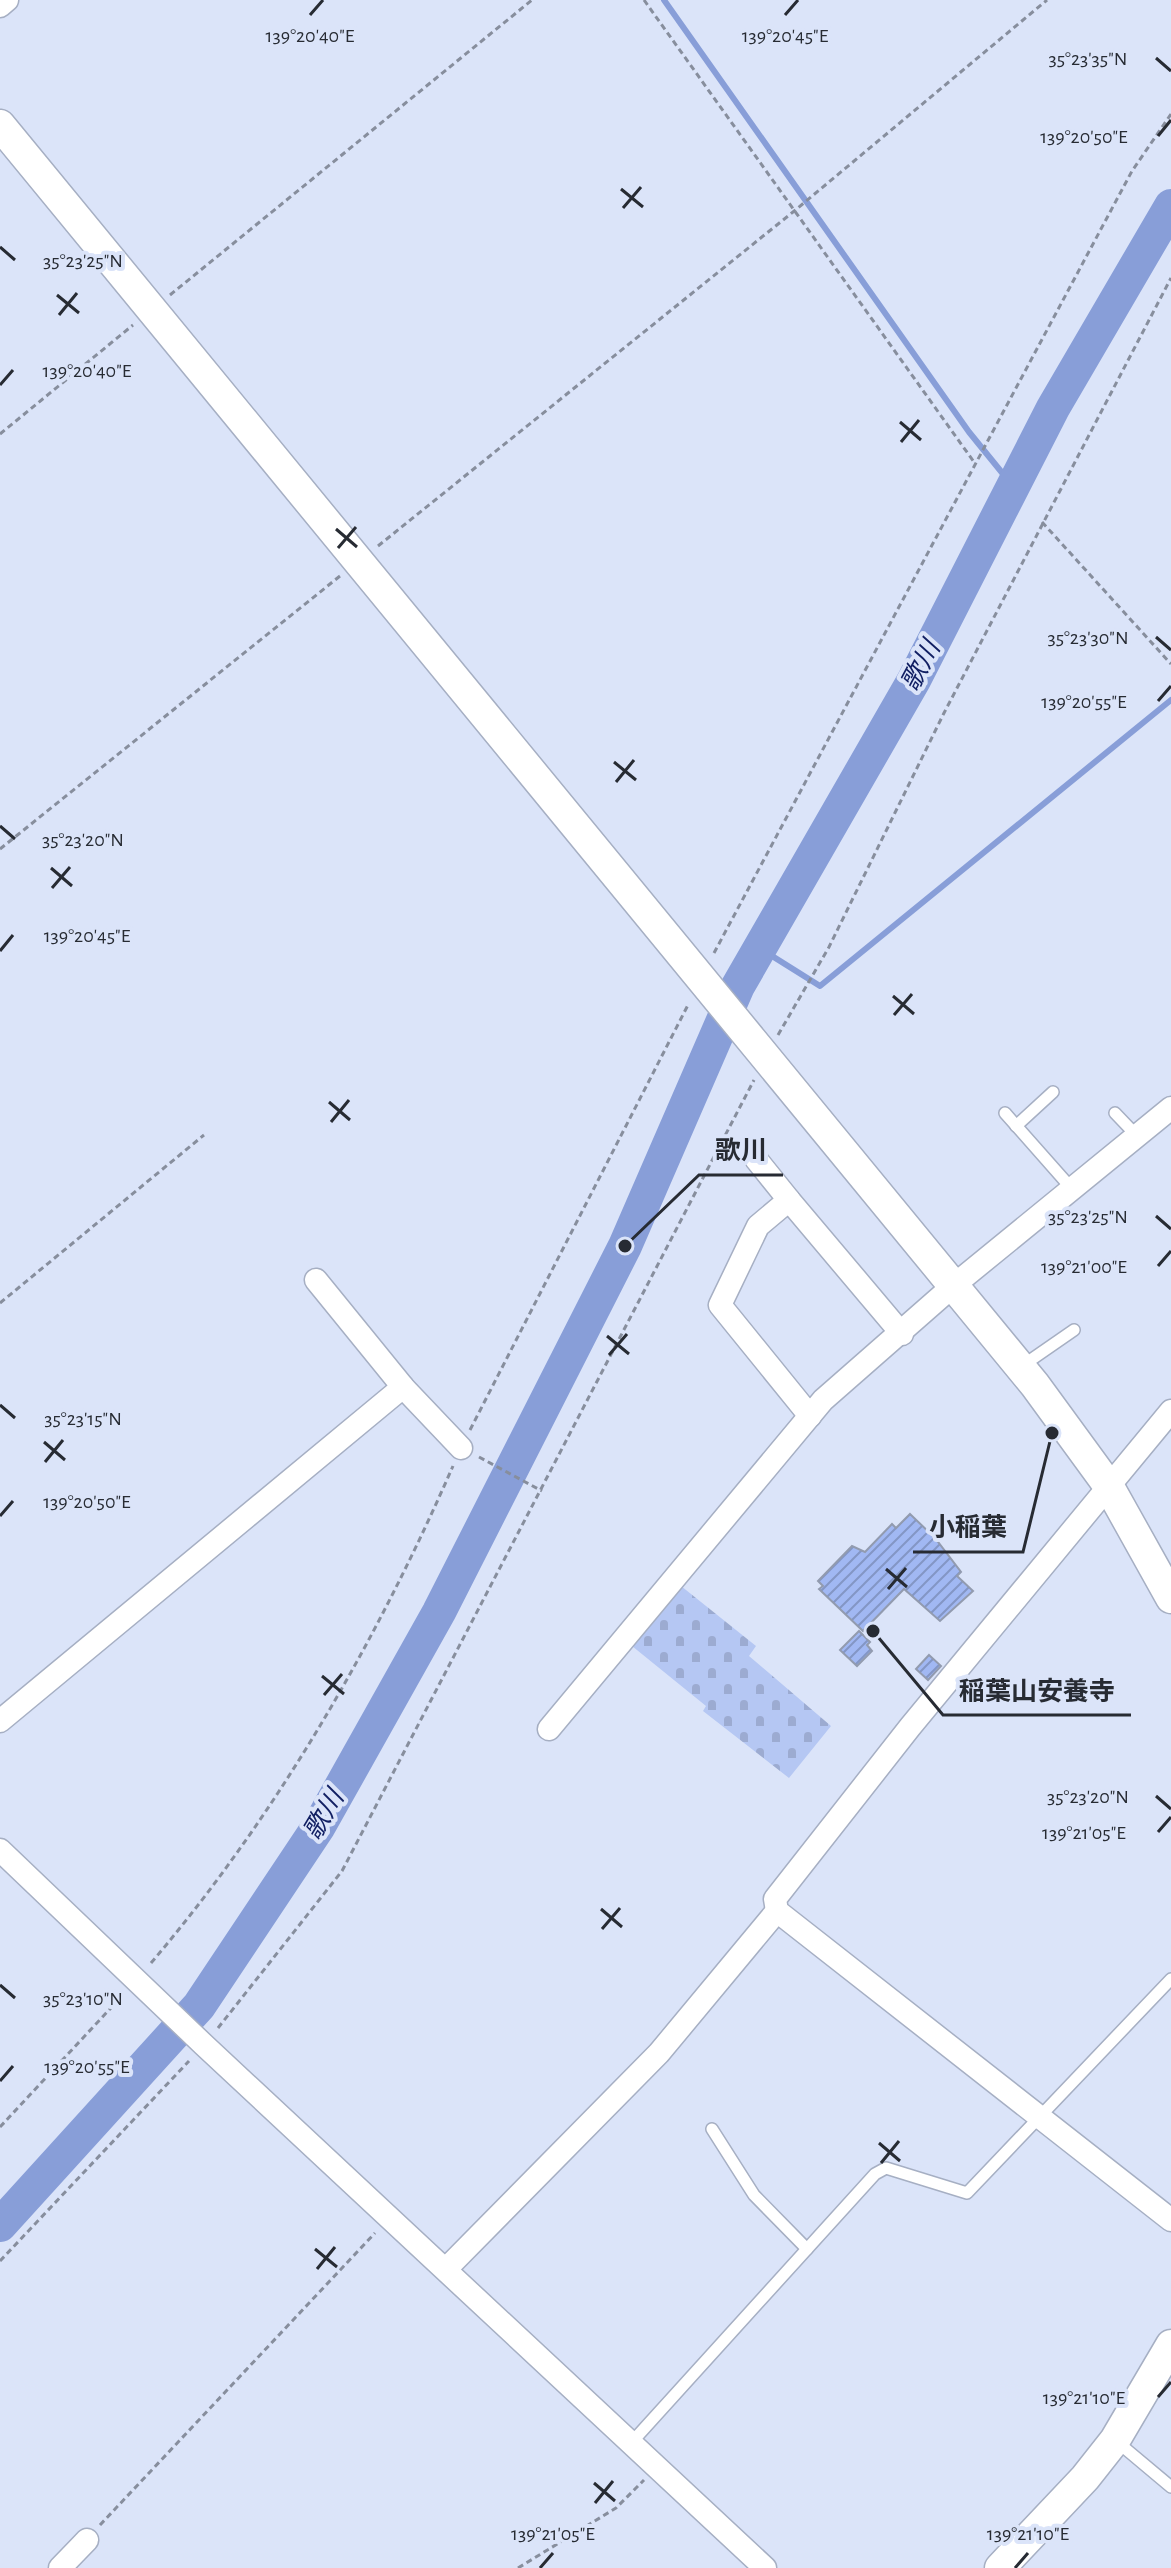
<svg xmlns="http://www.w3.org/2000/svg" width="1171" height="2568" viewBox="0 0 1171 2568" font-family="'Alegreya Sans','Noto Sans JP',sans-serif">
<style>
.cemetery{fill:url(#cemetery-stones)}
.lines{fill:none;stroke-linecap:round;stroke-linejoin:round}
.stream{stroke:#889ed8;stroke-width:6}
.river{stroke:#889ed8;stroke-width:34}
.building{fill:url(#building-hatch);stroke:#929baf;stroke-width:2}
.lane-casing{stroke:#a6afc3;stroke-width:14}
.street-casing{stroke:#a6afc3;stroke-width:25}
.secondary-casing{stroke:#a6afc3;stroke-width:33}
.path{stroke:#878e9d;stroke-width:3;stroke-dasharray:6 4;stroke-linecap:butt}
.lane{stroke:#fff;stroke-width:11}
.street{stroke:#fff;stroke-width:22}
.secondary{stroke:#fff;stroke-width:30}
.ticks{fill:none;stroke:#272b33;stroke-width:3}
.labels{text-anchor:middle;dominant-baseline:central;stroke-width:8;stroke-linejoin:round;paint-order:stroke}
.water-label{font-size:26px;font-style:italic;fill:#122063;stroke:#dbe4f9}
.ticks-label{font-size:20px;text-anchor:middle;fill:#272b33;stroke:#dbe4f9;stroke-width:8;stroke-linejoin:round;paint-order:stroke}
.leader{fill:none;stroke:#272b33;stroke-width:3}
.callout-dot{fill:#272b33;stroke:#dbe4f9;stroke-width:3}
.callout-label{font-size:26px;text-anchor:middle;font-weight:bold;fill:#272b33;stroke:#dbe4f9;stroke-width:8;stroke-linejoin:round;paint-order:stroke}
</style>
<defs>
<pattern id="cemetery-stones" width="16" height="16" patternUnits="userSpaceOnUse" patternTransform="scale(2)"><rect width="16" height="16" fill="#b5c7f3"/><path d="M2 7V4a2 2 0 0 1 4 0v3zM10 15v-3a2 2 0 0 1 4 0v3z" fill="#9cabd1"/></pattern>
<pattern id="building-hatch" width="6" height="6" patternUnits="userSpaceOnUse" patternTransform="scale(2)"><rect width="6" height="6" fill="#a1b8f3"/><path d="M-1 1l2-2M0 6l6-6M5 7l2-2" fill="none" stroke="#8396c5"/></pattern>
</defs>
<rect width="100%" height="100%" fill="#dbe4f9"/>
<!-- cemetery -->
<path class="cemetery" d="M681 1586 756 1646 749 1656 831 1726 789 1778 703 1711 706 1706 632 1646Z"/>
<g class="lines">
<!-- stream -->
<g class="stream">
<path d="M664 0 969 432 1012 485"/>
<path d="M761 949 820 986 1171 700"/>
</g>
<!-- river -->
<path class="river" d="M0 2225 199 2006 319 1826 439 1612 625 1246 738 986 914 680 1053 408 1171 206"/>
</g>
<!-- building -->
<g class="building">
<path d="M910 1514 935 1538 961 1572 957 1576 973 1591 940 1621 904 1589 863 1631 819 1589 823 1586 818 1581 852 1546 865 1552 892 1524 896 1528Z"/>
<path d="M859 1631 870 1642 867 1645 872 1651 857 1666 840 1650Z"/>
<path d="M929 1655 941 1666 928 1680 916 1669Z"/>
</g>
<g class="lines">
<!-- lane casing -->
<g class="lane-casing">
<g id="lane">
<path d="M1005 1113 1073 1190"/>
<path d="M1115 1113 1137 1136"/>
<path d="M1016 1126 1053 1092"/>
<path d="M1022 1366 1074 1330"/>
<path d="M712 2129 754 2195 807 2249"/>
<path d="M1115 2440 1171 2487"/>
<path d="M632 2442 875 2174 886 2168 967 2193 1171 1979"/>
</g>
</g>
<!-- street casing -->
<g class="street-casing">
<g id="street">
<path d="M0 6 7 0"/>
<path d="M756 1159 789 1200"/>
<path d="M316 1280 403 1387 461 1448"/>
<path d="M1171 1411 910 1727 775 1899 777 1911 1171 2220"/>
<path d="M810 1416 720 1305 758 1226 789 1200 902 1334"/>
<path d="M0 1721 403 1387"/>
<path d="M549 1729 823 1400 953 1286 1171 1108"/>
<path d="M0 1850 204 2045 765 2568"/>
<path d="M447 2268 659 2053 777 1911"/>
<path d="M60 2568 87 2540"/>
</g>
</g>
<!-- secondary casing -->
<g class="secondary-casing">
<g id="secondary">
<path d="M0 125 1035 1385 1108 1485 1171 1598"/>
<path d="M1000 2568 1085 2478 1115 2440 1171 2345"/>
</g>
</g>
<!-- path -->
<g class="path">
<path d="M644 0 974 462"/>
<path d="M170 295 532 0"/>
<path d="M0 434 133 325"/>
<path d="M1042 522 1171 664"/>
<path d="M378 546 793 212 1047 0"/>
<path d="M0 849 340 576"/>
<path d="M714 953 1132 171 1171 114"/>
<path d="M778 1035 829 947 944 713 1171 278"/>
<path d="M0 1303 204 1135"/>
<path d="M470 1430 689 1003"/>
<path d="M479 1457 542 1491"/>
<path d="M151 1963C277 1815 375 1644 453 1466"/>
<path d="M218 2028 342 1871 754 1080"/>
<path d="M0 2127 122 1996"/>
<path d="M0 2261 189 2061"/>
<path d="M100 2525 375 2233"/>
<path d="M518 2568 616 2508 644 2480"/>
</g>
<!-- lane -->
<use href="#lane" class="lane"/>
<!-- street -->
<use href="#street" class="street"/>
<!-- secondary -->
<use href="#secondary" class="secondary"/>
</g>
<!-- ticks -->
<path class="ticks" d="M310 15 323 0M785 15 798 0M1156 58 1171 71M1158 136 1171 120M621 189 643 207M623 208 641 187M0 247 15 260M57 295 79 313M59 315 77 293M0 385 13 370M900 422 921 440M901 442 919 420M336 529 357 547M338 548 356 527M1156 637 1171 650M1158 701 1171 686M614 762 636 780M616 782 634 760M0 826 15 839M51 868 72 886M52 888 70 867M0 951 13 935M893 996 914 1014M894 1015 912 994M329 1102 350 1120M331 1122 349 1100M1156 1216 1171 1229M1158 1266 1171 1251M607 1336 629 1354M609 1355 627 1334M0 1405 15 1418M44 1442 65 1460M45 1462 63 1440M0 1516 13 1501M886 1569 907 1587M888 1589 906 1568M322 1676 344 1694M324 1695 342 1674M1156 1796 1171 1809M1158 1832 1171 1817M601 1909 622 1927M602 1929 620 1908M0 1985 15 1998M0 2081 13 2066M879 2143 900 2161M881 2163 899 2141M315 2249 337 2267M317 2269 335 2247M1158 2397 1171 2382M594 2483 615 2501M595 2503 613 2481M540 2568 553 2553M1015 2568 1028 2553"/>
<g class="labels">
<!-- water labels -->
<g class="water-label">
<text transform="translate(921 666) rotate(-62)">歌川</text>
<text transform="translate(324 1815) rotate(-59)">歌川</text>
</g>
</g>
<g class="ticks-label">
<text x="310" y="42">139°20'40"E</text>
<text x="785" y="42">139°20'45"E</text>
<text x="1088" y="65">35°23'35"N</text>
<text x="1084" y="143">139°20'50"E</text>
<text x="83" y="267">35°23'25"N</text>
<text x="87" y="377">139°20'40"E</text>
<text x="1088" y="644">35°23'30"N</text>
<text x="1084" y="708">139°20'55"E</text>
<text x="83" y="846">35°23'20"N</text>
<text x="87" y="942">139°20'45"E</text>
<text x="1088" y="1223">35°23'25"N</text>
<text x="1084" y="1273">139°21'00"E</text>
<text x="83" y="1425">35°23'15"N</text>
<text x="87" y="1508">139°20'50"E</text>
<text x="1088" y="1803">35°23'20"N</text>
<text x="1084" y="1839">139°21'05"E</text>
<text x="83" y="2005">35°23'10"N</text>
<text x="87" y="2073">139°20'55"E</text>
<text x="1084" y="2404">139°21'10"E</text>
<text x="553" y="2540">139°21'05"E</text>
<text x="1028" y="2540">139°21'10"E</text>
</g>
<!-- callouts -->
<path class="leader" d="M625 1246L699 1175H783M1052 1433L1023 1552H913M873 1631L943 1715H1131"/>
<g class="callout-dot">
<circle cx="625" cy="1246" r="8"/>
<circle cx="1052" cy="1433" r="8"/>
<circle cx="873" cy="1631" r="8"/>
</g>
<g class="callout-label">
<text x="741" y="1159">歌川</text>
<text x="968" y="1536">小稲葉</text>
<text x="1037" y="1700">稲葉山安養寺</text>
</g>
</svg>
